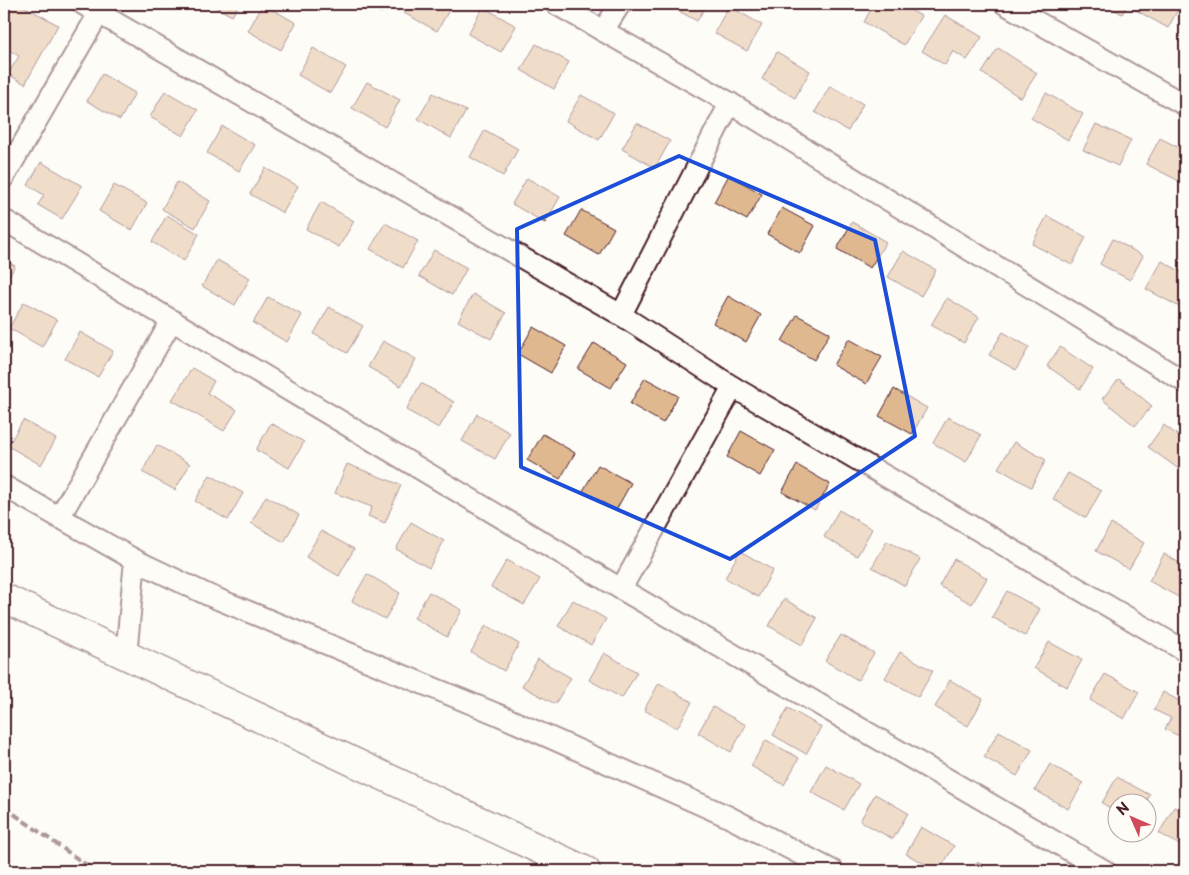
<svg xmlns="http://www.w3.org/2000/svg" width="1189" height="875" viewBox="0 0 1189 875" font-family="'Playpen Sans',sans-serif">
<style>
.building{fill:#e0b890;stroke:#4a1f2b}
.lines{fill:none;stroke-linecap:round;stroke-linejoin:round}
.street-casing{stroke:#4a1f2b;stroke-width:24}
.secondary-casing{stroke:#4a1f2b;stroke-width:31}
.street{stroke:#fdfcf7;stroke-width:20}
.secondary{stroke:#fdfcf7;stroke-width:28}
.rail{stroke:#4a1f2b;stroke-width:4;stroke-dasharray:8 4;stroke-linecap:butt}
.marked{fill:none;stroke:#1d4ed8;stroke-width:4;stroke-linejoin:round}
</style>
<rect width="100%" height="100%" fill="#fdfcf7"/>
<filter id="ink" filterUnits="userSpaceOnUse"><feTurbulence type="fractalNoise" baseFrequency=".02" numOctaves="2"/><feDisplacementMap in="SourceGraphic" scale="10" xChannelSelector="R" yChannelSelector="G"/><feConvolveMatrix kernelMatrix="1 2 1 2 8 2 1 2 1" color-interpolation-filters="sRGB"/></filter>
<g filter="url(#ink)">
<!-- building -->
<g class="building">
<path d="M7 4H20L58 25 25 84 8 74 19 56 4 47V9Z"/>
<path d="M210 4H239L232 16Z"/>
<path d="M263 4 296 23 281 50 248 31Z"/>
<path d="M365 4H387L381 13Z"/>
<path d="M409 4H450L452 5 437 31 404 13Z"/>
<path d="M666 4H707L697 21Z"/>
<path d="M874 4H900L921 16 904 45 864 22Z"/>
<path d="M1105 4H1128L1122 14Z"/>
<path d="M1137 4H1181L1168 28 1134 9Z"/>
<path d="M729 6 762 25 747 51 714 33Z"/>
<path d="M483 7 516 26 501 52 468 34Z"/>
<path d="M945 15 982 37 967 60 953 51 945 65 922 51Z"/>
<path d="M536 44 569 62 554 89 521 70Z"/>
<path d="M313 48 346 67 330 93 298 75Z"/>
<path d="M998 48 1037 73 1021 98 982 73Z"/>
<path d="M777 52 810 71 795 98 762 79Z"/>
<path d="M102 74 135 93 120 120 87 101Z"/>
<path d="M367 82 400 100 385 127 352 108Z"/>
<path d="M830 86 863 104 848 131 815 112Z"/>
<path d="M165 91 198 110 183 136 150 117Z"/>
<path d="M433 93 466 111 451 138 418 119Z"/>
<path d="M1046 93 1083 114 1068 140 1031 118Z"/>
<path d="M581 95 614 113 599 140 566 121Z"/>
<path d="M637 123 670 141 655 168 622 149Z"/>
<path d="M1096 124 1131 140 1118 166 1083 150Z"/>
<path d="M222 126 255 145 239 171 207 153Z"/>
<path d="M485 130 518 149 503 176 470 157Z"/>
<path d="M1160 138 1185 151V184L1146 164Z"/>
<path d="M41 162 82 186 62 219 38 205 44 195 28 185Z"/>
<path d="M265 168 298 186 283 213 250 194Z"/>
<path d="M729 175 762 194 747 220 714 202Z"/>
<path d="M527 178 560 197 545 223 512 204Z"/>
<path d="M177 182 210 201 195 228 162 209Z"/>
<path d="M114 185 147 203 132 230 99 211Z"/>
<path d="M321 202 354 221 339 247 306 229Z"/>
<path d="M782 208 815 226 800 253 767 234Z"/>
<path d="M581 210 614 228 599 255 566 236Z"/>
<path d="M167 215 199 234 184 261 152 242Z"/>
<path d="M1047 216 1086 237 1072 265 1032 244Z"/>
<path d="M852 222 886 242 870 268 837 249Z"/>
<path d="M385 223 418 241 403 268 370 249Z"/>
<path d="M1113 239 1143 256 1130 280 1100 264Z"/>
<path d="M434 250 467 268 452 295 419 276Z"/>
<path d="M903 251 936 270 921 296 888 277Z"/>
<path d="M4 259 15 266 4 286Z"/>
<path d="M217 260 250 278 235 305 202 286Z"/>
<path d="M1162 261 1185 274V310L1146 289Z"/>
<path d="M473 294 506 313 491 339 458 321Z"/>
<path d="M728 296 761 315 746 342 713 323Z"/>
<path d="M268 297 302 315 287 342 253 323Z"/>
<path d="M947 298 979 317 964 343 931 325Z"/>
<path d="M24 302 57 320 42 347 9 328Z"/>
<path d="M329 307 363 326 347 353 314 334Z"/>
<path d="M797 315 830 333 814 360 782 341Z"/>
<path d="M533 327 566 346 551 373 518 354Z"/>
<path d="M80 332 113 351 98 377 65 359Z"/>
<path d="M1003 332 1029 347 1016 370 989 355Z"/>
<path d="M849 339 882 357 866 384 833 365Z"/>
<path d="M383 341 416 359 401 386 368 367Z"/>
<path d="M594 343 627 362 611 388 578 369Z"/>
<path d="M1060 347 1093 369 1080 389 1047 366Z"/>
<path d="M192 368 214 381 207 393 237 410 224 431 172 400Z"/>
<path d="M645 378 678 396 663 423 630 404Z"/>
<path d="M1119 379 1152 406 1135 426 1102 399Z"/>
<path d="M421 383 454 402 439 428 406 410Z"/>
<path d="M894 389 927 408 912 434 879 416Z"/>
<path d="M477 414 510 433 495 459 462 441Z"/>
<path d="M948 417 981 435 966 462 933 443Z"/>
<path d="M23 420 56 439 41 465 8 446Z"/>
<path d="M271 423 304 442 289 468 256 450Z"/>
<path d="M1164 425 1185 441V469L1183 472 1148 447Z"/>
<path d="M741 431 775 450 760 476 727 457Z"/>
<path d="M543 434 575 453 560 479 527 460Z"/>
<path d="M1014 442 1046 460 1031 487 998 468Z"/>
<path d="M157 445 190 464 175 490 142 472Z"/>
<path d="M347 464 401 485 385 523 368 516 372 507 335 493Z"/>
<path d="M598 465 631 483 616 510 583 491Z"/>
<path d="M797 465 830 484 815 510 782 492Z"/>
<path d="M1068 473 1101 491 1086 518 1053 499Z"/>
<path d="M210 475 243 493 228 520 195 501Z"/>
<path d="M266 496 299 515 284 542 251 523Z"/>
<path d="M839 510 872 529 857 556 824 537Z"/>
<path d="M411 522 444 541 429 568 396 549Z"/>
<path d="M1111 524 1144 543 1129 569 1096 551Z"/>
<path d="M321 531 354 549 339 576 306 557Z"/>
<path d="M887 541 920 559 905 586 872 567Z"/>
<path d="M740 551 773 570 758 597 725 578Z"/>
<path d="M1164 554 1185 566V593L1182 599 1149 581Z"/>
<path d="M954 559 987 578 972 604 939 586Z"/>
<path d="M507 560 540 579 524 605 491 587Z"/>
<path d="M367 574 400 593 385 619 352 601Z"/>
<path d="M1007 591 1040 609 1025 636 992 617Z"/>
<path d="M429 592 462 610 447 637 414 618Z"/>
<path d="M784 599 817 618 802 645 769 626Z"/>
<path d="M573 600 606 619 591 645 558 626Z"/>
<path d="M486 625 519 644 504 671 471 652Z"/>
<path d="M841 635 874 653 858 680 825 661Z"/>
<path d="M1049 642 1082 660 1067 687 1034 668Z"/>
<path d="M900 652 933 671 918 697 885 678Z"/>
<path d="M604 653 637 672 622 698 589 680Z"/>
<path d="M538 659 571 678 555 704 522 686Z"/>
<path d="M1105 674 1139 692 1124 719 1090 700Z"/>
<path d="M950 680 983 699 968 726 935 707Z"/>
<path d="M659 683 692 702 677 728 644 710Z"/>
<path d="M1163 692 1185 704V725L1179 736 1165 729 1171 718 1154 710Z"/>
<path d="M713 707 746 725 731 752 698 733Z"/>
<path d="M788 708 821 727 806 754 773 735Z"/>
<path d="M999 731 1032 750 1017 776 984 757Z"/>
<path d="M766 740 799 758 784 785 751 766Z"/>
<path d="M1050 764 1083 783 1068 809 1035 790Z"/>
<path d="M826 765 859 784 844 810 811 792Z"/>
<path d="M1117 777 1150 795 1146 802H1116V812L1102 803Z"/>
<path d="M875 794 908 813 893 839 860 821Z"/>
<path d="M1174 807 1185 813V848L1159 833Z"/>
<path d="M921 827 954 846 939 871 906 854Z"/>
<path d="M977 862 994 871H971Z"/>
</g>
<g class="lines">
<!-- street casing -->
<g class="street-casing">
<g id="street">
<path d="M83 4 621 315 733 387 1185 651"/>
<path d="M556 4 730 103 1185 382"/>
<path d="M1005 4 1185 105"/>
<path d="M603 31 620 4"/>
<path d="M4 177 99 13"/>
<path d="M4 220 621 589 1105 871"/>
<path d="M621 315 730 103"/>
<path d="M4 486 135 560 208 595 499 715 727 816 833 871"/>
<path d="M59 518 172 320"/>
<path d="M621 589 733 387"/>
<path d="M126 656 135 560"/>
</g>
</g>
<!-- secondary casing -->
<g class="secondary-casing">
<path id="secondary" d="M4 598 586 871"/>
</g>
<!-- street -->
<use href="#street" class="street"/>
<!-- secondary -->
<use href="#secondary" class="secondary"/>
<!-- rail -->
<path class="rail" d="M4 807 95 871"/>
</g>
</g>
<!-- marked area -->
<path d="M0 0H1189V875H0ZM679 156 875 240 915 436 730 559 521 467 517 229Z" fill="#fdfcf7" fill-opacity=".55" fill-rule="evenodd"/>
<path class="marked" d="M679 156 875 240 915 436 730 559 521 467 517 229Z"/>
<!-- margin -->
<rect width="1189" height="875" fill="none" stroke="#fdfcf7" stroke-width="20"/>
<rect x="10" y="10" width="1169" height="855" fill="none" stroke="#4a1f2b" stroke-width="2" filter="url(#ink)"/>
<!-- north arrow -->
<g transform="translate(1132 818) rotate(315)"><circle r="24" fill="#fdfcf7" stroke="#b5a4a5"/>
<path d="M0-4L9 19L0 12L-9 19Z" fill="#d1495b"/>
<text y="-8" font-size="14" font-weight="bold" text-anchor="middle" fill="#4a1f2b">N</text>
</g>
</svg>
